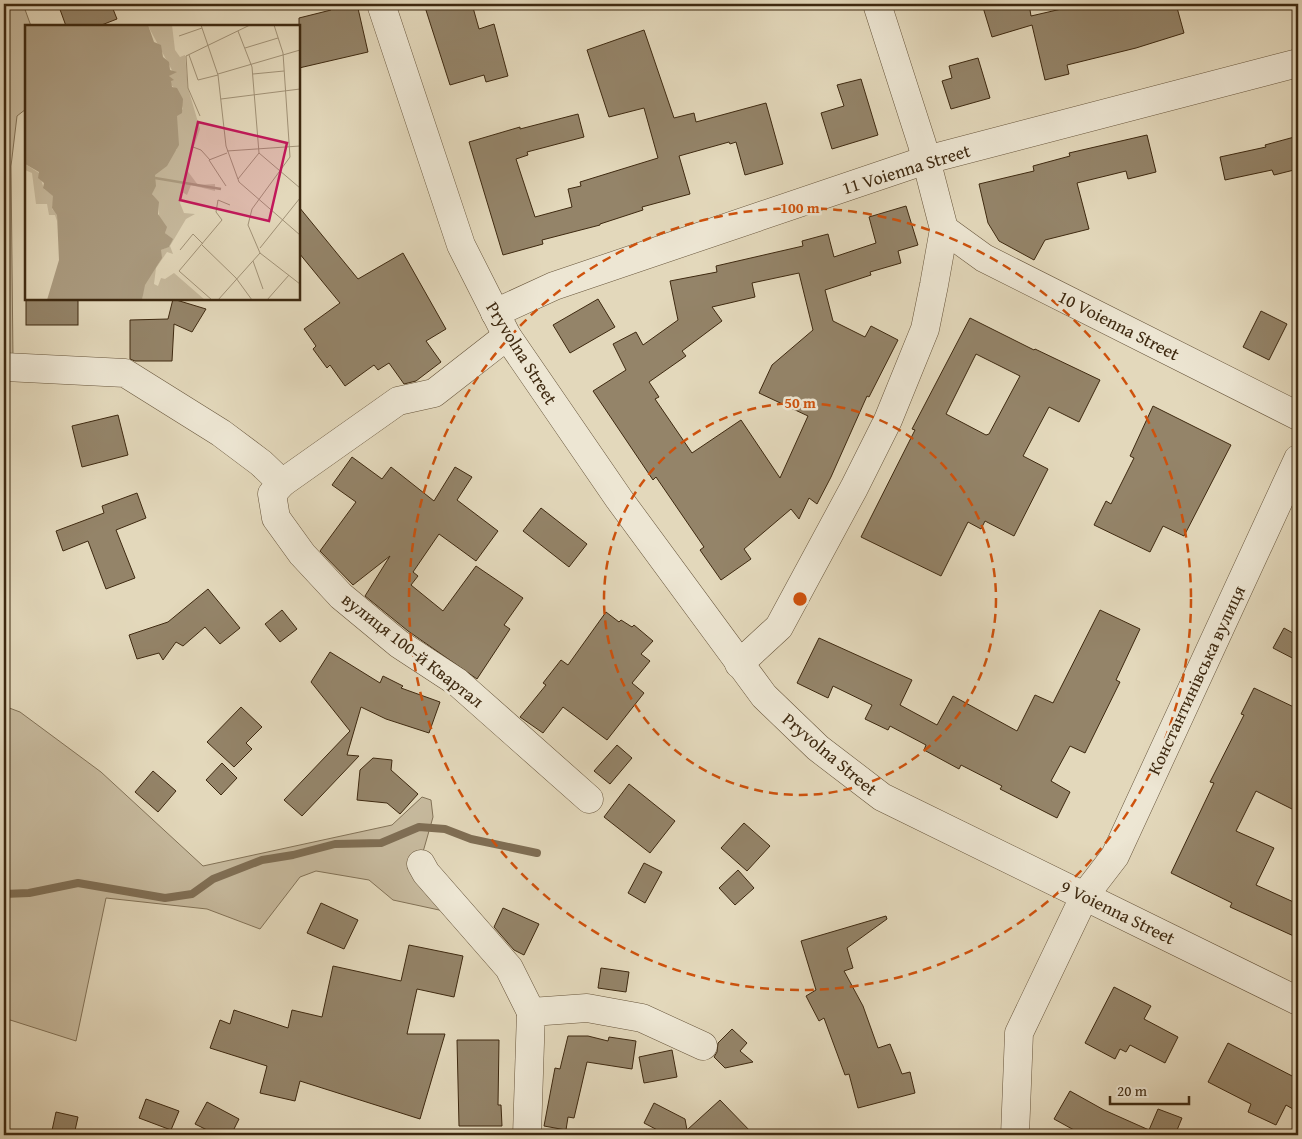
<svg xmlns="http://www.w3.org/2000/svg" width="1302" height="1139" viewBox="0 0 1302 1139" font-family="'Gentium Book Plus',serif">
<style>
.green{fill:#c7ba9e;stroke:#827257}
.lines{fill:none;stroke-linecap:round;stroke-linejoin:round}
.stream{stroke:#7f6e54;stroke-width:8}
.building{fill:#948469;stroke:#3e2910;fill-rule:evenodd}
.minor-casing{stroke:#67553b;stroke-width:29}
.minor{stroke:#ede6d3;stroke-width:28}
.ring{fill:none;stroke:#ce520d;stroke-width:2.5;stroke-dasharray:9 6}
.labels{text-anchor:middle;dominant-baseline:central;stroke-width:5;stroke-linejoin:round;paint-order:stroke}
.street-label{font-size:18px;fill:#3e2910;stroke:#ede6d3}
.inset-river{fill:none;stroke:#ab9c81;stroke-width:2.5}
.inset-road{fill:none;stroke:#a19277;stroke-width:1}
.view{fill:#c2185b;fill-opacity:0.15;stroke:#c2185b;stroke-width:2.5}
.inset-edge{fill:none;stroke:#3e2910;stroke-width:2.5}
.centre{fill:#ce520d;stroke:#ede6d3;stroke-width:2.5}
.ring-label{font-size:15px;text-anchor:middle;font-weight:bold;fill:#ce520d;stroke:#ede6d3;stroke-width:5;stroke-linejoin:round;paint-order:stroke}
</style>
<rect width="100%" height="100%" fill="#e3d8bb"/>
<filter id="stains"><feTurbulence type="fractalNoise" baseFrequency=".004" numOctaves="4"/><feColorMatrix values="0 0 0 0 .2 0 0 0 0 .09 0 0 0 0 .02 0 0 0 .5 -.17"/></filter>
<radialGradient id="worn" r=".72"><stop offset=".6" stop-color="#630" stop-opacity="0"/><stop offset="1" stop-color="#630" stop-opacity=".3"/></radialGradient>
<!-- green -->
<g class="green">
<path d="M4 4H23L31 26H26V109L17 116 11 166 13 361 4 378Z"/>
<path d="M4 706 20 712 101 772 203 866 392 825 422 797 431 800 433 817 423 852 453 913 393 900 369 880 316 871 300 877 260 929 207 909 106 898 76 1041 4 1018Z"/>
</g>
<g class="lines">
<!-- stream -->
<path class="stream" d="M4 894 29 893 78 883 165 898 192 894 213 879 262 860 293 855 335 844 381 843 419 827 445 829 471 839 537 853"/>
</g>
<!-- building -->
<g class="building">
<path d="M58 4H111L117 19 99 26H66Z"/>
<path d="M329 4H357L368 52 299 68V18L331 10Z"/>
<path d="M424 4H472L479 29 494 24 508 76 486 82 484 75 450 85Z"/>
<path d="M982 4H1029L1031 16 1083 4H1176L1184 33 1136 48 1067 65 1069 74 1045 80 1032 25 992 37Z"/>
<path d="M644 30 674 118 694 113 696 122 766 103 783 164 745 175 736 142 730 144 729 142 679 156 690 194 642 207 643 210 600 224V225L542 240 543 244 503 255 469 142 520 127V129L578 114 584 137 527 152 528 155 516 159 535 217 572 207 568 189 581 186 580 182 658 158 644 108 609 117 587 50Z"/>
<path d="M978 58 990 98 951 109 942 81 952 78 949 66Z"/>
<path d="M861 79 878 135 832 149 821 113 844 106 837 85Z"/>
<path d="M1147 135 1156 172 1128 179 1126 171 1077 183 1089 229 1045 240 1034 260 999 241 988 223 979 184 1034 171 1033 166 1070 156 1069 153Z"/>
<path d="M1298 136V169L1274 175 1272 170 1225 180 1220 157 1266 147 1265 145Z"/>
<path d="M906 206 918 245 898 251 901 263 870 272 871 275 825 290 833 321 865 337 871 326 898 340 869 397 867 396 831 477 817 504 809 498 799 519 791 509 744 549 751 559 721 580 700 550 704 547 656 477 653 480 593 391 626 370 613 344 636 332 643 345 678 320 670 281 717 272 716 266 803 246 802 241 828 234 834 257 876 243 869 217ZM799 273 813 330 772 365 759 393 808 416 780 478 741 420 692 453 655 399 659 397 649 382 686 356 682 351 722 321 712 307 755 297 752 283Z"/>
<path d="M299 207 358 279 403 253 446 329 426 341 441 362 416 381 404 384 389 363 378 370 374 365 345 386 330 365 327 368 313 349 316 346 304 329 340 303 299 253Z"/>
<rect x="26" y="299" width="52" height="26"/>
<path d="M173 299 206 309 192 332 174 324 172 361H135L130 359V320L168 319Z"/>
<path d="M598 299 615 327 570 353 553 325Z"/>
<path d="M1261 311 1287 324 1269 360 1243 347Z"/>
<path d="M970 318 1034 350 1035 349 1100 380 1079 422 1049 407 1023 456 1048 469 1014 536 985 521 981 529 968 522 941 576 861 537 915 430 912 429ZM976 354 1020 376 989 434 986 435 946 414Z"/>
<path d="M1153 406 1231 445 1184 536 1163 526 1150 552 1094 525 1106 501 1111 504 1134 458 1130 456Z"/>
<path d="M118 415 128 455 82 467 72 426Z"/>
<path d="M352 457 382 479 391 467 434 501 455 467 472 477 457 500 498 531 476 561 439 534 413 572 418 576 411 585 443 611 476 566 523 598 504 625 510 629 477 679 408 631 365 596 390 556 353 585 320 551 356 502 332 485Z"/>
<path d="M137 493 146 518 116 530 135 578 106 589 88 541 63 551 56 531 104 513 102 506Z"/>
<path d="M541 508 587 544 569 567 523 531Z"/>
<path d="M208 589 240 628 220 644 205 627 183 646 176 642 163 660 159 653 137 659 129 635 168 622Z"/>
<path d="M282 610 297 629 280 642 265 624Z"/>
<path d="M1100 610 1140 629 1116 680 1120 682 1085 753 1070 746 1051 781 1070 792 1057 818 1000 789 1002 786 961 765 959 769 924 750 926 745 890 726 888 730 865 719 872 705 833 686 828 698 797 683 819 638 912 680 900 705 937 725 953 696 1017 731 1035 695 1053 703Z"/>
<path d="M606 612 619 622 621 620 632 627 634 625 653 641 641 654 650 661 632 683 644 693 607 740 563 707 543 733 520 717 546 685 543 683 561 660 568 665Z"/>
<path d="M1284 628 1298 636V661L1273 648Z"/>
<path d="M330 652 380 683 383 676 403 686 401 688 440 702 429 733 386 719 361 707 347 755 359 756 302 816 284 800 350 731 311 682Z"/>
<path d="M1254 688 1298 709V812L1256 791 1236 831 1274 848 1256 885 1298 904V938L1230 907 1232 903 1171 873 1214 783 1210 782 1244 715 1241 714Z"/>
<path d="M241 707 262 727 246 743 252 749 234 767 207 742Z"/>
<path d="M617 745 632 758 610 784 594 771Z"/>
<path d="M373 758 392 760 391 770 418 794 400 814 387 803 357 800 360 770Z"/>
<path d="M222 763 237 778 221 795 206 780Z"/>
<path d="M153 771 176 791 158 812 135 792Z"/>
<path d="M629 784 675 821 650 853 604 817Z"/>
<path d="M744 823 770 846 747 871 721 848Z"/>
<path d="M644 863 662 872 645 903 628 893Z"/>
<path d="M738 870 754 888 735 905 719 888Z"/>
<path d="M321 903 358 920 344 949 307 933Z"/>
<path d="M503 908 539 924 524 955 514 950 494 927Z"/>
<path d="M886 916 887 919 847 948 853 968 844 971 863 1006 878 1048 890 1044 902 1074 910 1072 915 1093 858 1108 849 1074 845 1075 824 1018 819 1021 806 996 816 990 801 941Z"/>
<path d="M409 945 463 956 454 997 417 989 407 1034H445L420 1119 300 1081 295 1101 260 1093 267 1066 210 1048 220 1020 230 1024 234 1010 288 1028 292 1010 322 1017 333 966 401 981Z"/>
<path d="M601 968 629 972 626 992 598 988Z"/>
<path d="M1114 987 1151 1006 1144 1019 1178 1037 1165 1063 1130 1045 1126 1052 1120 1049 1115 1059 1085 1043Z"/>
<path d="M732 1029 747 1043 740 1051 753 1062 725 1068 714 1057 717 1052 718 1043Z"/>
<path d="M568 1036H588L608 1041 609 1037 636 1041 632 1069 587 1062 574 1118 568 1117 566 1130 544 1126 555 1068 560 1069Z"/>
<path d="M457 1040H499L498 1105H501L502 1126H459Z"/>
<path d="M1228 1043 1298 1079V1112L1286 1105 1276 1125 1248 1112 1251 1104 1208 1082Z"/>
<path d="M672 1050 677 1077 644 1083 639 1057Z"/>
<path d="M1070 1091 1104 1110 1149 1130 1158 1109 1182 1118 1175 1135H1083L1054 1119Z"/>
<path d="M146 1099 179 1111 171 1130 139 1118Z"/>
<path d="M720 1100 754 1135H667L644 1123 654 1103 685 1119 687 1130Z"/>
<path d="M207 1102 239 1119 231 1135H217L195 1124Z"/>
<path d="M56 1112 78 1117 74 1135H51Z"/>
</g>
<g class="lines">
<!-- minor casing -->
<g class="minor-casing">
<g id="minor">
<path d="M381 4 461 245 507 336 619 499 764 696 818 748 882 797 1298 1001"/>
<path d="M944 229 984 258 1298 416"/>
<path d="M495 313 554 286 926 160 1298 63"/>
<path d="M507 336 434 393 398 401 282 483 272 494 276 518 302 554 341 596 399 644 457 682 589 799"/>
<path d="M5 367 125 373 221 433 261 463 282 483"/>
<path d="M739 664 779 627 854 488 888 420 925 329 934 285 944 229 922 144 877 4"/>
<path d="M421 864 426 873 509 968 531 1012"/>
<path d="M527 1135 531 1012 587 1008 642 1018 703 1046"/>
<path d="M1015 1135 1019 1033 1085 895 1115 856 1298 459"/>
</g>
</g>
<!-- minor -->
<use href="#minor" class="minor"/>
</g>
<!-- distance rings -->
<g class="ring">
<circle cx="800" cy="599" r="196"/>
<circle cx="800" cy="599" r="391"/>
</g>
<g class="labels">
<!-- street labels -->
<g class="street-label">
<text transform="translate(906 169) rotate(-17)">11 Voienna Street</text>
<text transform="translate(1119 325) rotate(27)">10 Voienna Street</text>
<text transform="translate(522 353) rotate(58)">Pryvolna Street</text>
<text transform="translate(413 650) rotate(38)">вулиця 100-й Квартал</text>
<text transform="translate(1196 680) rotate(-65)">Константинівська вулиця</text>
<text transform="translate(830 754) rotate(40)">Pryvolna Street</text>
<text transform="translate(1118 912) rotate(26)">9 Voienna Street</text>
</g>
</g>
<!-- overview -->
<g transform="translate(25 25)">
<rect width="275" height="275" fill="#e3d8bb"/>
<path d="M147 0 150 25 155 32 160 30 163 63 175 104 161 144 173 160 190 159V166L166 160 162 170 157 167 155 178 159 188 170 189 161 194 145 221 148 229 142 227 131 243 129 259 133 261 136 253 140 254 149 248 180 275H117L119 260 135 236 136 225 145 221 146 213 140 208 141 201 134 192 133 177 127 169 130 149 152 124V89L158 84 153 66 146 60 144 51 148 47 123 1ZM0 139 14 148 19 164 29 171 27 184 32 188V196L30 190H24L22 179H11L7 148 0 145Z" fill="#c7ba9e"/>
<path d="M0 0H123L129 17 136 20 138 32 144 37 145 45 152 47 144 51 149 55 146 56 147 62 152 63 158 74 157 88 152 91 154 120 142 141 130 150 131 161 127 169 134 177 133 189 142 202 140 208 148 214 144 222 136 225 137 233 120 260 117 275H22L34 235 32 190 27 183 28 171 18 163 19 158 13 153 14 147 0 139Z" fill="#ab9c81"/>
<path class="inset-river" d="M130 153 196 164"/>
<path class="inset-road" d="M176 0 193 50 201 121 214 157 275 210M249 0 258 28 265 132 227 184 223 200 235 228 275 259M213 6 227 42 234 128 213 154M154 11 177 3M220 23 253 13M164 30 173 55 193 50M193 49 275 25M228 49 259 46M196 74 275 64M175 91 163 63 161 31 225 0M168 122 176 125 185 135M202 126 275 121M234 128 275 163M201 161 184 135 202 128M177 220 211 253 227 275M235 223 275 173M155 225 168 209 178 219M228 236 238 264M187 275 154 246 197 195 191 187 193 175 205 180M193 275 235 228M242 275 264 250"/>
<path class="view" d="M173 97 262 118 244 196 155 175Z"/>
<rect width="275" height="275" class="inset-edge"/>
</g>
<circle cx="800" cy="599" r="8" class="centre"/>
<g class="ring-label">
<text x="800" y="213">100 m</text>
<text x="800" y="408">50 m</text>
</g>
<!-- margin -->
<rect width="1302" height="1139" fill="none" stroke="#e3d8bb" stroke-width="20"/>
<rect x="5" y="5" width="1292" height="1129" fill="none" stroke="#3e2910" stroke-width="2.5"/>
<rect x="10" y="10" width="1282" height="1119" fill="none" stroke="#3e2910"/>
<!-- scale -->
<path d="M1110 1096v8h79v-8" fill="none" stroke="#3e2910" stroke-width="2.5"/>
<text x="1117" y="1096" font-size="15" fill="#3e2910" stroke="#ede6d3" stroke-width="4" paint-order="stroke">20 m</text>
<rect width="100%" height="100%" filter="url(#stains)"/>
<rect width="100%" height="100%" fill="url(#worn)"/>
</svg>
